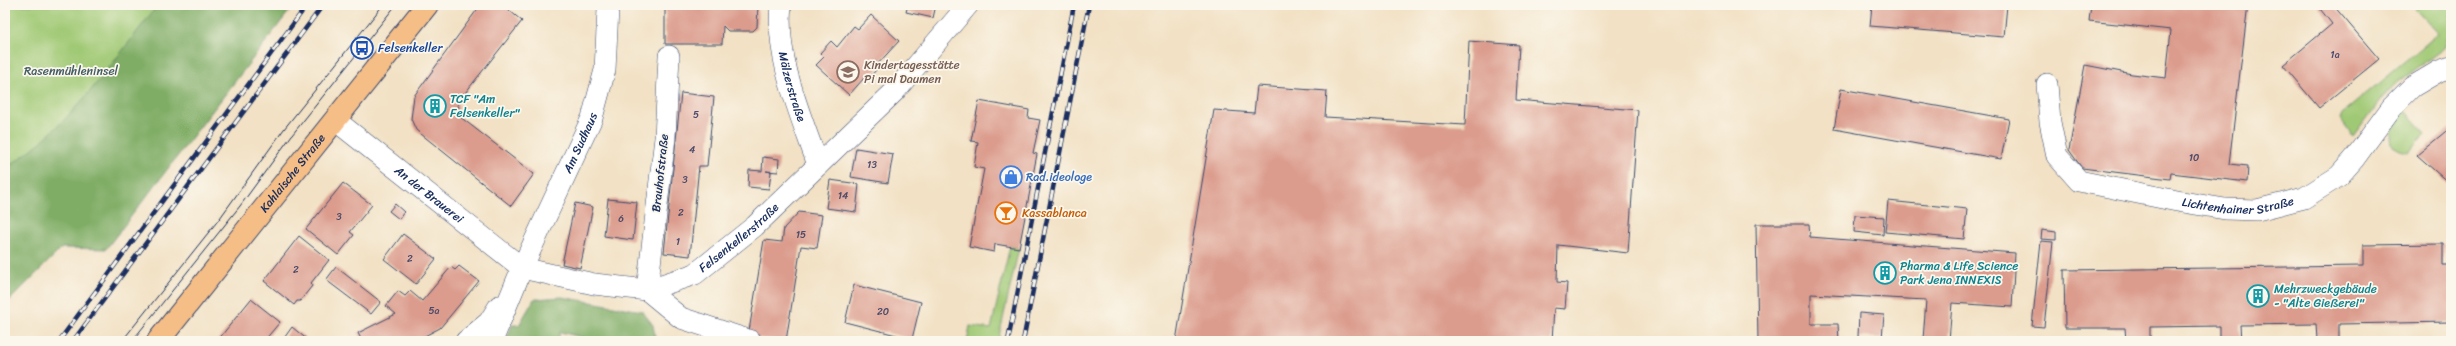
<svg xmlns="http://www.w3.org/2000/svg" width="2456" height="346" viewBox="0 0 2456 346" font-family="Sriracha,sans-serif">
<style>
.green{fill:#a0c975;stroke:#5e7c6a}
.forest{fill:#80ad66;stroke:#4e6e62}
.building{fill:#db9c8d}
.lines{fill:none;stroke-linecap:round;stroke-linejoin:round}
.minor-casing{stroke:#3b4a6d;stroke-width:22}
.major-casing{stroke:#3b4a6d;stroke-width:24}
.minor{stroke:#fff;stroke-width:21}
.major{stroke:#f6be87;stroke-width:22}
.tram{stroke:#1b2f5e;stroke-width:1}
.rail-casing{stroke:#1b2f5e;stroke-width:4.5}
.rail{stroke:#fbf7ec;stroke-width:3;stroke-dasharray:9;stroke-linecap:butt}
.labels{text-anchor:middle;dominant-baseline:central;stroke-width:3.5;stroke-linejoin:round;paint-order:stroke}
.number-label{font-size:10px;fill:#4b4a6a}
.transit-label{font-size:12px;fill:#164399;stroke:#fbf7ec;text-anchor:start}
.education-label{font-size:12px;fill:#785e54;stroke:#fbf7ec;text-anchor:start}
.park-label{font-size:12px;fill:#435d65;stroke:#fbf7ec}
.street-label{font-size:12px;fill:#1b2f5e;stroke:#fbf7ec}
.culture-label{font-size:12px;fill:#0d838f;stroke:#fbf7ec;text-anchor:start}
.shop-label{font-size:12px;fill:#366cbe;stroke:#fbf7ec;text-anchor:start}
.food-label{font-size:12px;fill:#c56008;stroke:#fbf7ec;text-anchor:start}
</style>
<rect width="100%" height="100%" fill="#fbf7ec"/>
<filter id="ink" filterUnits="userSpaceOnUse"><feTurbulence type="fractalNoise" baseFrequency=".025" numOctaves="2"/><feDisplacementMap in="SourceGraphic" scale="8" xChannelSelector="R" yChannelSelector="G"/><feConvolveMatrix kernelMatrix="1 2 1 2 8 2 1 2 1" color-interpolation-filters="sRGB"/></filter>
<filter id="wash" filterUnits="userSpaceOnUse"><feTurbulence type="fractalNoise" baseFrequency=".012" numOctaves="4" result="noise"/><feDisplacementMap in="SourceGraphic" scale="16" xChannelSelector="R" yChannelSelector="G"/><feGaussianBlur stdDeviation="0.9" result="paint"/><feColorMatrix in="noise" values="0 0 0 0 0 0 0 0 0 0 0 0 0 0 0 0 0 1.4 0 .05"/><feComposite in="paint" operator="in"/></filter>
<g filter="url(#wash)">
<rect width="100%" height="100%" fill="#f2e1c4"/>
<!-- green -->
<g class="green">
<path d="M5 5H210L5 220Z"/>
<path d="M2421 5H2451L2450 30 2444 48 2389 89 2353 137 2340 119 2342 114 2438 33 2416 9Z"/>
<path d="M2405 111 2426 134 2408 152 2400 150 2393 146C2387 130 2396 123 2405 111Z"/>
<path d="M1010 246 1019 248 998 341H967L970 326 991 329Z"/>
</g>
<!-- forest -->
<g class="forest">
<path d="M158 5H294L106 249 62 248 5 305V168C69 129 112 62 158 5Z"/>
<path d="M562 297 642 311 653 325 656 341H597L560 332 558 341H506L512 325H519L534 299Z"/>
</g>
<g id="blocks">
<!-- building -->
<g class="building">
<path d="M485 5 498 7 503 5 522 21 458 102 459 116 534 174 511 206 416 130 411 119 414 96 479 7 481 9Z"/>
<path d="M665 5H758L757 27 753 31H728L723 26 722 44H665Z"/>
<path d="M908 5H936L933 18 906 12Z"/>
<path d="M1872 5H2007L2004 37 1870 26Z"/>
<path d="M2091 5H2248L2229 164 2248 166 2247 182 2171 173 2170 179 2082 168 2069 150 2085 65 2132 74 2166 78 2171 30 2089 21Z"/>
<path d="M2317 5H2333L2379 59 2319 108 2283 65 2332 24Z"/>
<path d="M871 15 899 41 875 67 877 69 868 79 865 77 849 95 816 65 824 57 820 53 831 41 837 47 854 26 858 29Z"/>
<path d="M1469 41 1519 45 1516 100 1638 110 1628 253 1558 245 1557 282 1567 283 1565 309 1554 308 1552 341H1176L1214 110 1254 113 1257 86 1327 91 1325 117 1465 125Z"/>
<path d="M1841 89 2009 119 2001 159 1834 129Z"/>
<path d="M681 93 714 97 707 166H699L690 256 664 253Z"/>
<path d="M979 101 1029 110 1028 118 1040 120 1033 153 1037 154 1019 248 995 244 994 252 969 247 984 169 974 167 978 142 971 141Z"/>
<path d="M2451 127V185L2417 155Z"/>
<path d="M856 148 893 154 888 183 851 177Z"/>
<path d="M763 157 779 159 778 172 766 171 771 172 769 189 748 187 749 170 762 171Z"/>
<path d="M830 180 859 184 856 212 826 208Z"/>
<path d="M343 183 372 205 350 232 354 235 338 255 306 229Z"/>
<path d="M608 199 637 202 633 240 604 236Z"/>
<path d="M1888 201 1967 209 1964 239 1885 232Z"/>
<path d="M575 203 593 207 580 268 562 264Z"/>
<path d="M395 204 404 212 399 219 389 211Z"/>
<path d="M799 212 822 215 817 248 801 246 786 341 748 337 764 240 782 242 784 228Z"/>
<path d="M1855 215 1884 217 1883 235 1854 232Z"/>
<path d="M1756 224H1809L1810 237 2015 253 2012 307 1952 303 1949 341 1923 340 1926 300 1811 294V324H1838L1839 341H1758Z"/>
<path d="M2042 230 2056 232V240L2041 239Z"/>
<path d="M403 234 436 259 416 284 384 259Z"/>
<path d="M299 236 329 260 311 283 312 286 300 301H297L294 305 264 281Z"/>
<path d="M2041 241 2053 242 2044 327 2032 326Z"/>
<path d="M2443 244V265H2451V322L2339 324V340H2317L2316 324 2240 325 2241 341H2220V326L2150 327V341H2126L2125 328H2065L2064 270 2363 266V245Z"/>
<path d="M459 266 479 281 440 328 415 341H362L358 333 396 314 386 306 398 291 405 296 410 291 422 301 451 267 455 270Z"/>
<path d="M336 267 381 302 371 314 326 280Z"/>
<path d="M854 285 921 302 912 339 845 322Z"/>
<path d="M251 299 280 322 264 341H217Z"/>
<path d="M1859 313 1884 315 1882 338 1858 337Z"/>
<path d="M292 327 309 341H282Z"/>
</g>
</g>
</g>
<g filter="url(#ink)">
<use href="#blocks" fill-opacity="0" stroke="#3b4a6d" stroke-width="1"/>
<g class="lines">
<!-- minor casing -->
<g class="minor-casing">
<g id="minor">
<path id="s1" d="M781 5C775 59 801 115 818 165"/>
<path d="M669 56 665 138 647 290 681 318 751 341"/>
<path id="s2" d="M2047 84 2050 122 2057 156 2079 181 2177 201 2225 209 2257 210 2304 198 2339 176 2354 159 2392 107 2412 87 2439 71 2451 67"/>
<path id="s3" d="M335 120 522 268 594 284 647 290 695 274 755 226 895 91 968 5"/>
<path d="M466 341 489 322 499 306"/>
<path id="s4" d="M492 341 522 268 592 118 605 70 608 9"/>
</g>
</g>
<!-- major casing -->
<g class="major-casing">
<g id="major">
<path id="s5" d="M158 341 427 5"/>
</g>
</g>
<!-- minor -->
<use href="#minor" class="minor"/>
<!-- major -->
<use href="#major" class="major"/>
<!-- tram -->
<g class="tram">
<path d="M122 341 220 218 284 129 383 5"/>
<path d="M132 341 240 206 292 135 396 5"/>
</g>
<!-- rail casing -->
<g class="rail-casing">
<g id="rail">
<path d="M59 341 307 5"/>
<path d="M73 341 323 5"/>
<path d="M1008 341 1074 5"/>
<path d="M1023 341 1089 5"/>
</g>
</g>
<!-- rail -->
<use href="#rail" class="rail"/>
</g>
</g>
<!-- icons -->
<defs>
<g id="bus-ring" transform="scale(1.15)"><circle r="9.5" fill="#fbf7ec" stroke="#1a4fb4" stroke-width="1.5"/><path d="M-5-6H5V4H4V6H2V4H-2V6H-4V4H-5ZM-3.5-4V0h7V-4ZM-3.5 1.2v1.5H-2V1.2ZM2 1.2v1.5H3.5V1.2Z" fill="#1a4fb4"/></g>
<g id="school-ring" transform="scale(1.15)"><circle r="9.5" fill="#fbf7ec" stroke="#8d6e63" stroke-width="1.5"/><path d="M0-5L7-2L0 1L-7-2ZM-4 1L0 2.5L4 1V4Q0 6-4 4Z" fill="#8d6e63"/></g>
<g id="building-ring" transform="scale(1.15)"><circle r="9.5" fill="#fbf7ec" stroke="#0f9aa8" stroke-width="1.5"/><path d="M-4-6H4V6H1V3H-1V6H-4ZM-2.5-4.3h1.7v1.8h-1.7ZM.8-4.3h1.7v1.8H.8ZM-2.5-1h1.7V.8h-1.7ZM.8-1h1.7V.8H.8Z" fill="#0f9aa8"/></g>
<g id="shop-ring" transform="scale(1.15)"><circle r="9.5" fill="#fbf7ec" stroke="#3f7fe0" stroke-width="1.5"/><path d="M-5-2.5h2.3a2.7 3.5 0 0 1 5.4 0H5L5.5 6h-11ZM-1.5-2.5h3a1.5 2.3 0 0 0-3 0Z" fill="#3f7fe0"/></g>
<g id="bar-ring" transform="scale(1.15)"><circle r="9.5" fill="#fbf7ec" stroke="#e8710a" stroke-width="1.5"/><path d="M-6-5H6L.8 .8V4.5H3.5V6h-7V4.5H-.8V.8Z" fill="#e8710a"/></g>
</defs>
<g fill-rule="evenodd">
<use href="#bus-ring" x="362" y="48"/>
<use href="#school-ring" x="848" y="72"/>
<use href="#building-ring" x="435" y="106"/>
<use href="#shop-ring" x="1011" y="177"/>
<use href="#bar-ring" x="1006" y="213"/>
<use href="#building-ring" x="1885" y="273"/>
<use href="#building-ring" x="2258" y="296"/>
</g>
<g class="labels">
<!-- number labels -->
<g class="number-label">
<text x="2335" y="55">1a</text>
<text x="696" y="115">5</text>
<text x="692" y="150">4</text>
<text x="2194" y="158">10</text>
<text x="872" y="165">13</text>
<text x="685" y="180">3</text>
<text x="843" y="196">14</text>
<text x="681" y="213">2</text>
<text x="339" y="217">3</text>
<text x="621" y="219">6</text>
<text x="801" y="235">15</text>
<text x="678" y="242">1</text>
<text x="410" y="259">2</text>
<text x="296" y="270">2</text>
<text x="434" y="311">5a</text>
<text x="883" y="312">20</text>
</g>
<!-- transit labels -->
<g class="transit-label">
<text x="378" y="48">Felsenkeller</text>
</g>
<!-- education labels -->
<g class="education-label">
<text x="864" y="65">Kindertagesstätte<tspan x="864" dy="14">Pi mal Daumen</tspan></text>
</g>
<!-- park labels -->
<g class="park-label">
<text x="71" y="71">Rasenmühleninsel</text>
</g>
<!-- street labels -->
<g class="street-label">
<text stroke="none"><textPath href="#s1" startOffset="83">Mälzerstraße</textPath></text>
<text stroke="none"><textPath href="#s4" startOffset="217">Am Sudhaus</textPath></text>
<text stroke="none"><textPath href="#s5" startOffset="215">Kahlaische Straße</textPath></text>
<text transform="translate(660 173) rotate(-84)">Brauhofstraße</text>
<text stroke="none"><textPath href="#s3" startOffset="120">An der Brauerei</textPath></text>
<text stroke="none"><textPath href="#s2" startOffset="268">Lichtenhainer Straße</textPath></text>
<text stroke="none"><textPath href="#s3" startOffset="473">Felsenkellerstraße</textPath></text>
</g>
<!-- culture labels -->
<g class="culture-label">
<text x="450" y="99">TCF "Am<tspan x="450" dy="14">Felsenkeller"</tspan></text>
<text x="1900" y="266">Pharma &amp; Life Science<tspan x="1900" dy="14">Park Jena INNEXIS</tspan></text>
<text x="2274" y="289">Mehrzweckgebäude<tspan x="2274" dy="14">- "Alte Gießerei"</tspan></text>
</g>
<!-- shop labels -->
<g class="shop-label">
<text x="1026" y="177">Rad.ideologe</text>
</g>
<!-- food labels -->
<g class="food-label">
<text x="1022" y="213">Kassablanca</text>
</g>
</g>
<!-- margin -->
<rect width="2456" height="346" fill="none" stroke="#fbf7ec" stroke-width="20"/>
</svg>
